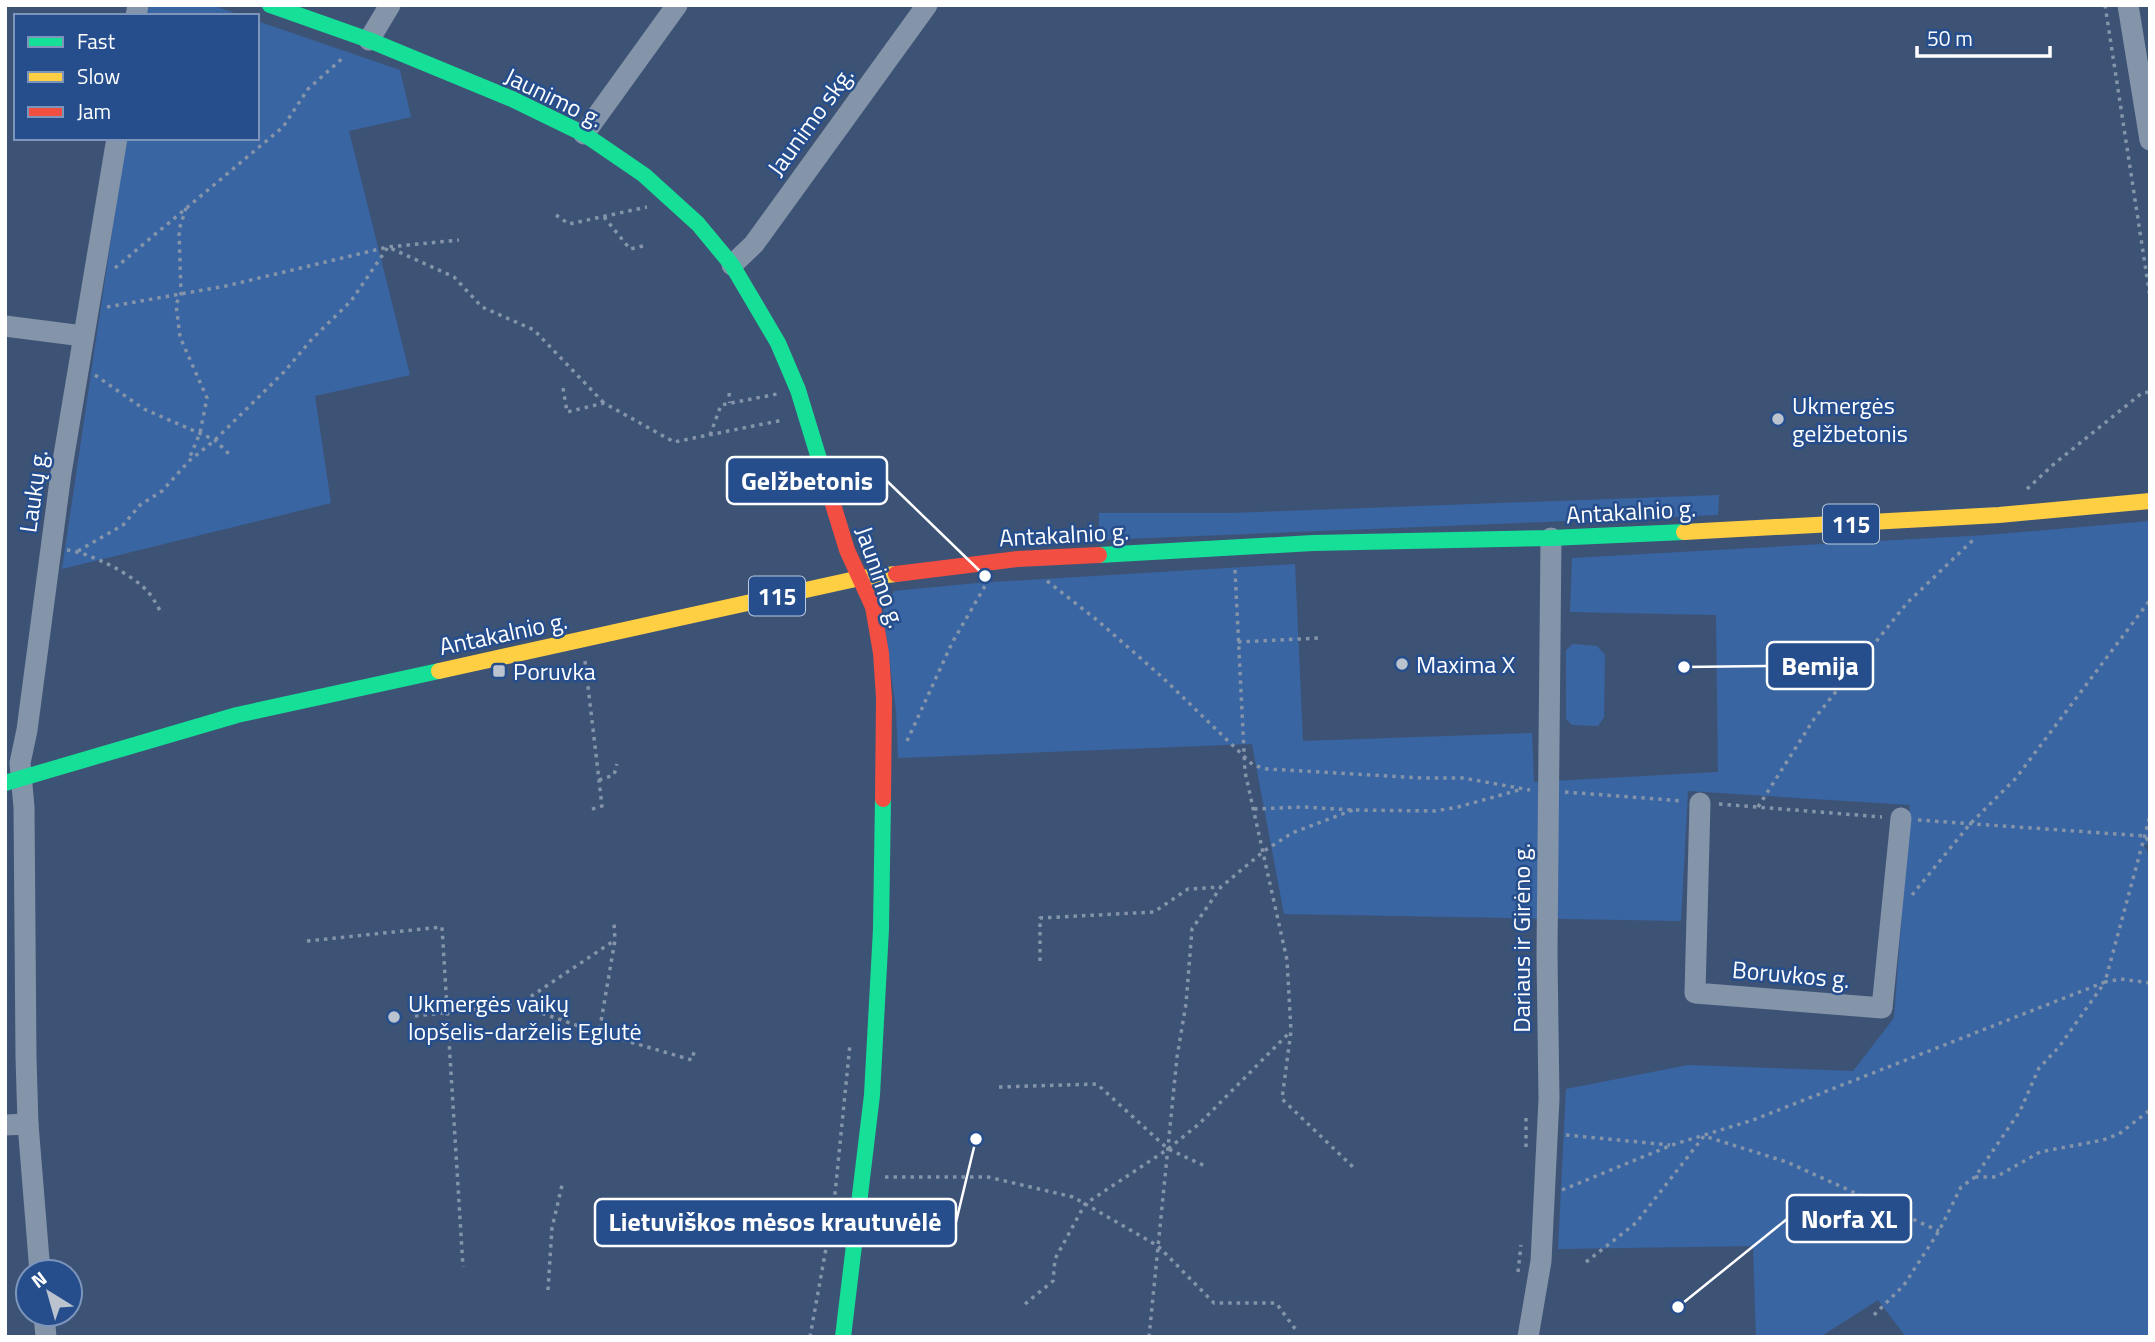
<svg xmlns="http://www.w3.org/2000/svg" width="2155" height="1342" viewBox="0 0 2155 1342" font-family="'Titillium Web',sans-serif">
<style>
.green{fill:#3a65a3}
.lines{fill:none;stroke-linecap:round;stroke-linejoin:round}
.path{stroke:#8494a9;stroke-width:3.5;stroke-dasharray:3.5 5;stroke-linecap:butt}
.street{stroke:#8494a9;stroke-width:21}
.fast{stroke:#16e098;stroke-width:16}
.slow{stroke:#ffcf43;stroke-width:16}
.jam{stroke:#f24e42;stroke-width:16}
.poi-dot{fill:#bbc3cf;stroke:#264e8d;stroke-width:2.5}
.labels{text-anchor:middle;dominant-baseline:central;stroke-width:5;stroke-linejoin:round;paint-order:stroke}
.shield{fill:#264e8d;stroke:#becadd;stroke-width:2}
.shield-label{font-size:23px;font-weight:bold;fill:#fff}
.street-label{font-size:24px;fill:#fff;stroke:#264e8d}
.poi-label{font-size:24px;fill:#fff;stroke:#264e8d;text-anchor:start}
.leader{fill:none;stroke:#fff;stroke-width:2.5}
.callout-dot{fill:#fff;stroke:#264e8d;stroke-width:2.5}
.callout{fill:#264e8d;stroke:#fff;stroke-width:2.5}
.callout-label{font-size:26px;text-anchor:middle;font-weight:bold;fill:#fff}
</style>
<rect width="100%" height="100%" fill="#3d5376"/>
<!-- green -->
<g class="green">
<path d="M150 5H212L243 16H144Z"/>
<path d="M257 21 400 70 411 117 349 131 410 375 315 396 331 503 62 569 126 138H257Z"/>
<path d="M1719 495 1718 515 1099 540V513H1231Z"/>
<path d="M2150 521V842L2144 846 2150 855V1337H1906L1878 1300 1820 1337H1756L1753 1246 1558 1249 1566 1089 1688 1065 1853 1071 1894 1018 1910 805 1688 791 1681 921 1284 914 1252 744 898 758 896 710 883 612 894 591 977 583 1295 564 1303 741 1532 733 1534 782 1718 772 1716 615 1570 612 1572 558 1987 535Z"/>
<path d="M1573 644 1597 646 1605 655 1604 717 1598 726 1572 725 1566 719V650Z"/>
</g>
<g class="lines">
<!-- path -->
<g class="path">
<path d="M2105 5 2150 297"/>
<path d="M186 208 179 230 181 294 176 304 180 337 207 398 200 433 189 459"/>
<path d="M556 215 569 224 647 207"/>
<path d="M604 217 630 249 643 246"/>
<path d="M115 268 283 127 308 89 345 56"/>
<path d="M107 307 226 286 388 247 459 240"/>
<path d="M95 375 144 409 215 440 230 455"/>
<path d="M563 388 567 412 604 403 674 442 783 420"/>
<path d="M729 393 730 403"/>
<path d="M710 435 721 405 777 394"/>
<path d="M2027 489 2054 464 2142 393 2150 392"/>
<path d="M67 550C91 553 134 575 149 593 154 599 157 606 161 612"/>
<path d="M78 551 123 525 140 505 162 491 189 461 215 440 284 372 312 339 351 301 388 247 454 277 482 307 534 330 604 403"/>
<path d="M1235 570 1245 772 1287 960 1291 1031 1282 1099 1354 1168"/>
<path d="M1047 581 1097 620 1162 677 1253 765 1267 769 1423 778H1463L1530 790"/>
<path d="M1238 642 1320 638"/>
<path d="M585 661 602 806 589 810"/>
<path d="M907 741 952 643 985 586"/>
<path d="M599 780 614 775 617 764"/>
<path d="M1565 792 1683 801"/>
<path d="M1719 804 1882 817"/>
<path d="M1758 807 1814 719 1907 603 1973 540"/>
<path d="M1254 809 1303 807 1353 810 1435 811 1458 807 1519 790"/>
<path d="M1918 820 2145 836 2150 843"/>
<path d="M1912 895 1970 824 2016 778 2150 600"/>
<path d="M307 941 442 927 463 1267"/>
<path d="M1040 961V918L1154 912 1188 889 1221 887"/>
<path d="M518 1005 599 1033 692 1060 695 1048"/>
<path d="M415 1016 518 1005 615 940"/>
<path d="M589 1041 599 1033 615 940 614 923"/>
<path d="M999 1087 1097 1084 1168 1149 1205 1166"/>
<path d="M1566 1135 1670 1145"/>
<path d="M1526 1147V1117"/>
<path d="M885 1177H988L1073 1197 1158 1246 1214 1303H1276L1296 1330"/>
<path d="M1975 1177H1996L2040 1152 2103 1140 2119 1134 2150 1110"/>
<path d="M1562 1190 1672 1145 1753 1120 2105 982 2150 816"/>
<path d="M1586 1262 1636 1223 1704 1136 1787 1162 1939 1231"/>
<path d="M1518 1272 1521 1245"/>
<path d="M548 1290 552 1228 563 1181"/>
<path d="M1025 1304 1053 1281 1055 1259 1085 1204 1168 1149 1199 1124 1289 1033"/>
<path d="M1874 1315 1904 1285 1939 1231 1961 1187 1975 1177 2020 1111 2039 1068 2059 1047 2105 982 2121 979 2150 983"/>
<path d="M810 1337 834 1204 850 1044"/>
<path d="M1149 1337 1177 1057 1186 1004 1192 929 1221 887 1264 851 1292 833 1353 810"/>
</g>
<!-- street -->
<g class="street">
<path d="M2128 5 2150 140"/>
<path d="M136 16 138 5"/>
<path d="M369 40 390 5"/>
<path d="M584 134 677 5"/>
<path d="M732 265 754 244 927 5"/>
<path d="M5 326 83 336"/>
<path d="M1700 803 1695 993 1882 1008 1901 818"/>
<path d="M5 1125 28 1124"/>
<path d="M40 1272 28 1124 26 1057 24 807 20 763 27 730 61 473 117 138"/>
<path d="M44 1314 46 1337"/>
<path d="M1528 1337 1541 1261 1549 1099 1547 954 1551 538"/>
</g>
<!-- fast -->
<g class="fast">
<path d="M270 5 369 40 512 99 584 134 644 175 698 224 732 265 778 343 798 390 824 475"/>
<path d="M1099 555 1313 543 1551 538 1684 532"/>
<path d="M5 783 237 715 439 671"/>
<path d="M843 1337 872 1095 881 929 883 799"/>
</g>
<!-- slow -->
<g class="slow">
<path d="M1684 532 1999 515 2150 501"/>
<path d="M439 671 860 578 896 574"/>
</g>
<!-- jam -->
<g class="jam">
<path d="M824 475 847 550 873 607 881 653 884 698 883 799"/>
<path d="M896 574 1018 559 1099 555"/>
</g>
</g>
<!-- markers -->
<g class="poi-dot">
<circle cx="1778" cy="419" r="7"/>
<circle cx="1402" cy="664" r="7"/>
<rect x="492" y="664" width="14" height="14" rx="3.5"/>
<circle cx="394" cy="1017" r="7"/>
</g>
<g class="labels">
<!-- shield labels -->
<g class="shield">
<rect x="1823" y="504.5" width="56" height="39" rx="5"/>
<rect x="749" y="576.5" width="56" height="39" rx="5"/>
</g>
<g class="shield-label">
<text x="1851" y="524">115</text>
<text x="777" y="596">115</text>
</g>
<!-- street labels -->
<g class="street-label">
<text transform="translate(554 97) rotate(26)">Jaunimo g.</text>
<text transform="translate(810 121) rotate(-54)">Jaunimo skg.</text>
<text transform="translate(33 491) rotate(-82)">Laukų g.</text>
<text transform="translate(1631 511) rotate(-3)">Antakalnio g.</text>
<text transform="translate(1064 534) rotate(-3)">Antakalnio g.</text>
<text transform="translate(881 577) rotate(71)">Jaunimo g.</text>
<text transform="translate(503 633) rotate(-12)">Antakalnio g.</text>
<text transform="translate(1521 938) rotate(-90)">Dariaus ir Girėno g.</text>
<text transform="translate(1791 974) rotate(5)">Boruvkos g.</text>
</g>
<!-- poi labels -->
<g class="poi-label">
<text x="1792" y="405">Ukmergės<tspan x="1792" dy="28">gelžbetonis</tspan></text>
<text x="1416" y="664">Maxima X</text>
<text x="513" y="671">Poruvka</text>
<text x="408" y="1003">Ukmergės vaikų<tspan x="408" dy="28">lopšelis-darželis Eglutė</tspan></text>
</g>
</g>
<!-- callouts -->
<path class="leader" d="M985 576L887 481M1684 667L1767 666M1678 1307L1787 1219M976 1139L956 1222"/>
<g class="callout-dot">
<circle cx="985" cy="576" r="7"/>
<circle cx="1684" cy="667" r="7"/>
<circle cx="1678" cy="1307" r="7"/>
<circle cx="976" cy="1139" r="7"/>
</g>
<g class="callout">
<rect x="727" y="457" width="160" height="47" rx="7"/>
<rect x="1767" y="642" width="106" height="47" rx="7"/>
<rect x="1787" y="1195" width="124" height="47" rx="7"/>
<rect x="595" y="1199" width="361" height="47" rx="7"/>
</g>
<g class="callout-label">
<text x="807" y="490">Gelžbetonis</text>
<text x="1820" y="675">Bemija</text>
<text x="1849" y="1228">Norfa XL</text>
<text x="775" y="1231">Lietuviškos mėsos krautuvėlė</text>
</g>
<!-- border -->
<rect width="2155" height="1342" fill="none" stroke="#ffffff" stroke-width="14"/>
<!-- legend -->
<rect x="14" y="14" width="245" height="126" fill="#264e8d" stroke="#7d95bb" stroke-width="2"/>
<rect x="28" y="37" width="35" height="10" fill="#16e098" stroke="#7d95bb" stroke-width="2"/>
<text x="77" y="49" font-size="21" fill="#ffffff">Fast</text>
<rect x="28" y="72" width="35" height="10" fill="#ffcf43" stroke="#7d95bb" stroke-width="2"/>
<text x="77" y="84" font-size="21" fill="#ffffff">Slow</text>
<rect x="28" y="107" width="35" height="10" fill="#f24e42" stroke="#7d95bb" stroke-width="2"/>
<text x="77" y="119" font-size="21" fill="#ffffff">Jam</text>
<!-- north arrow -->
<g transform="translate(49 1293) rotate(323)"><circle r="33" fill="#264e8d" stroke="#7d95bb" stroke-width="2"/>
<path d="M0-5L12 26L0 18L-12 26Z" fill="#bbc3cf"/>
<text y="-10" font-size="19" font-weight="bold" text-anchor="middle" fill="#ffffff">N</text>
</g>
<!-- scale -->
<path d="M1917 46v10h133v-10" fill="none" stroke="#ffffff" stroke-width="3.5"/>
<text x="1927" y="46" font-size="21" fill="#ffffff" stroke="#264e8d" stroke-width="5" paint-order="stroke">50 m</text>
</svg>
